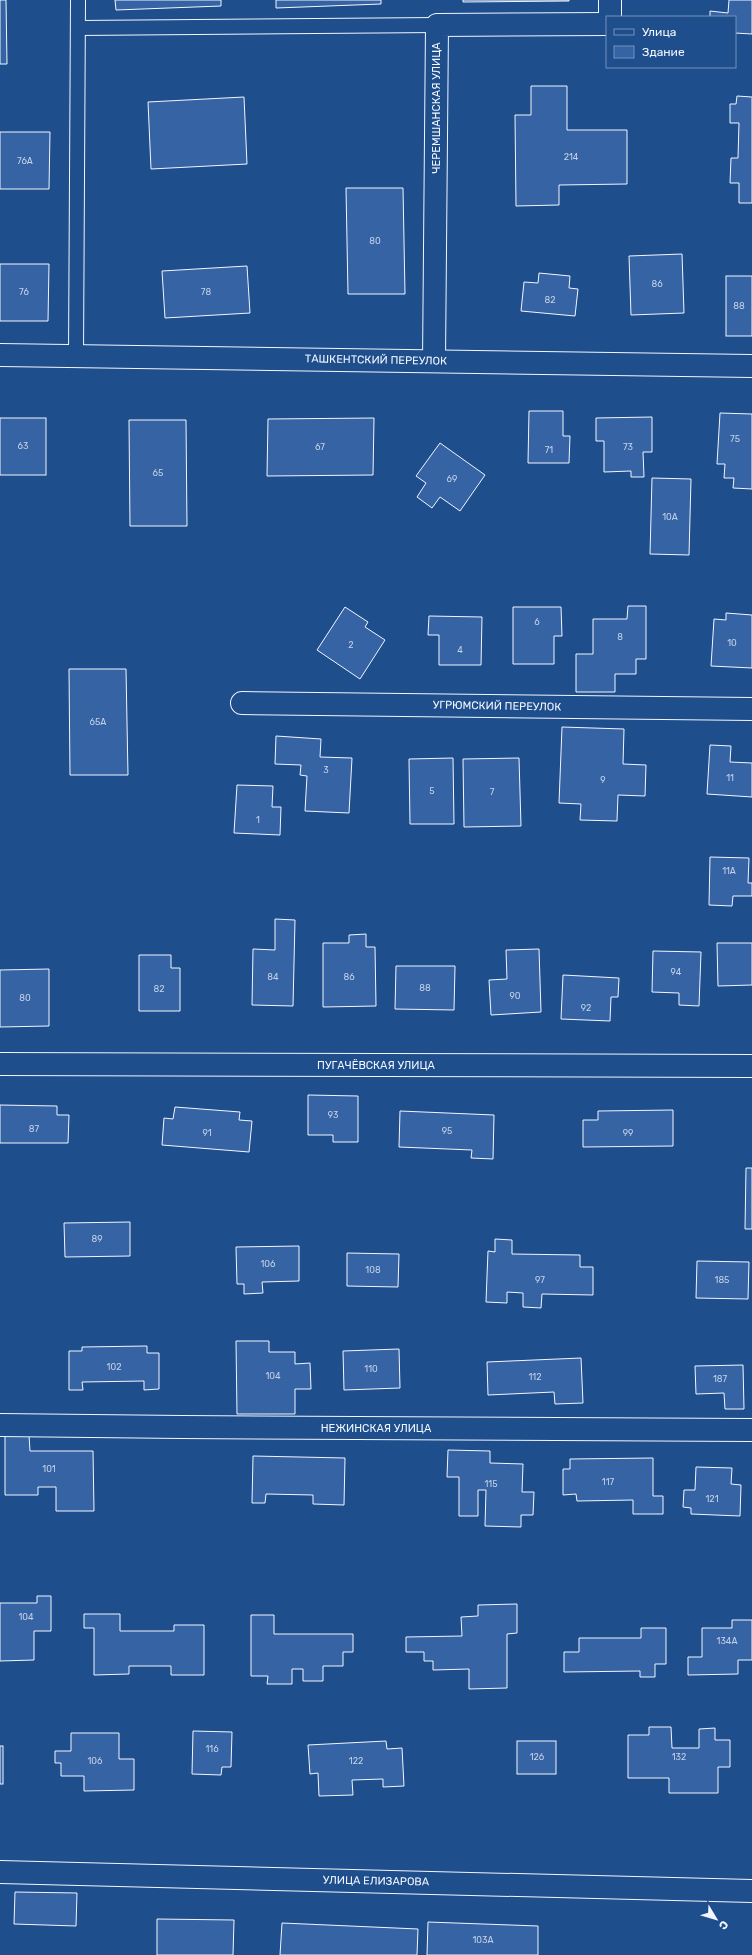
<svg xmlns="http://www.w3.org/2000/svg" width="752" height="1955" viewBox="0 0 752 1955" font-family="Rubik,sans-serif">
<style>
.building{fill:#3563a3;stroke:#f2f6ff}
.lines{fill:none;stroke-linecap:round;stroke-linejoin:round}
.lane-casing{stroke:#f2f6ff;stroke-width:16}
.street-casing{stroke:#f2f6ff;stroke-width:24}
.lane{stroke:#1f4e8c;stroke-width:14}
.street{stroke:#1f4e8c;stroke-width:22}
.labels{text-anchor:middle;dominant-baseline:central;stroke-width:3;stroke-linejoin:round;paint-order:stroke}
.number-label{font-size:9px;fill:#c3d1e8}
.street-label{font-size:11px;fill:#f2f6ff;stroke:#1f4e8c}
</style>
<rect width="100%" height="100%" fill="#1f4e8c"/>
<!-- building -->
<g class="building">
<path d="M0 0H6L7 64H0Z"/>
<path d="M115 0H221V6L116 10Z"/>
<path d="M276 0H381V4L276 8Z"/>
<path d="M463 0H569V1L463 2Z"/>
<path d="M729 0H752V34L735 33V17H710V11L728 13Z"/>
<path d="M531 86H567V130H627V184L559 185V205L516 206 515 115H531Z"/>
<path d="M737 96 752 97V203H739V183H730L731 158H738L739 123H730V104H736Z"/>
<path d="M244 97 247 164 151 169 148 102Z"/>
<path d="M0 132H50L49 189H0Z"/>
<path d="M346 188H403L405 294H348Z"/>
<path d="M682 254 684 313 631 315 629 256Z"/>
<path d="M0 264H49L48 321H0Z"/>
<path d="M247 266 250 313 165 318 162 271Z"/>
<path d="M539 273 570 276 569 288 578 289 575 316 521 311 524 282 538 283Z"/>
<rect x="726" y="276" width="26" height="60"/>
<path d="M529 411H563V436H570L569 463H528Z"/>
<path d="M720 413 752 414V489L733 488 734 478H724L725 464H717Z"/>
<path d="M652 417V452H643L644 477H631V471L604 472V441H596V418Z"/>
<rect x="0" y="418" width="46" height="57"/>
<path d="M374 418 373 475 267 476 268 419Z"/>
<path d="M129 420H186L187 526H130Z"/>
<path d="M440 443 485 475 460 511 440 497 432 508 417 497 426 483 416 476Z"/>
<path d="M652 478 691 479 689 555 650 554Z"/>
<path d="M628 606H646V659H636V674H615V692H576V654H593V619H627Z"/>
<path d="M345 607 368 622 365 627 385 640 360 679 317 650Z"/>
<path d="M513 607H561L562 636H554V664H513Z"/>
<path d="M726 613 752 615V668L711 666 714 619 726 620Z"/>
<path d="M429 616 482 617 481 665H439V635H428Z"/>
<path d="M69 669H126L128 775H70Z"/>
<path d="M562 727 624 729 623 764 646 765 645 796 618 795 617 821 580 820 581 804 559 803Z"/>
<path d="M276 736 321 739 320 757 352 758 349 813 305 811 307 776 300 775 301 765 275 764Z"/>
<path d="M710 745 731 746 730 762 752 763V797L707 794Z"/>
<path d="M453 758 454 824H410L409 759Z"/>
<path d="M519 758 521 826 464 827 463 759Z"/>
<path d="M237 785 273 786 272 807H281L280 835 234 833Z"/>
<path d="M710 857 749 858 748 883H752V896H733L732 906 709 905Z"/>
<path d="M275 919 295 920 293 1006 252 1005 253 949 275 950Z"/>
<path d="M366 934V947H375L376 1006 323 1007V943H349V935Z"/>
<path d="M717 943H752V985L718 986Z"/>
<path d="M539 949 541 1012 491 1015 489 980 507 979 506 950Z"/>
<path d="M653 951 701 952 699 1006 679 1005V993L652 992Z"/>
<path d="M139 955H171V968H180V1011H139Z"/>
<path d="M396 966H455L454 1010 395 1009Z"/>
<path d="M49 969V1026L0 1027V970Z"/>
<path d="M563 975 619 978 618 997H611L610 1021 561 1019Z"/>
<path d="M308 1095 358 1096V1142H333V1135H308Z"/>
<path d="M0 1105 57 1106V1115H69L68 1143H0Z"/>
<path d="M175 1107 240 1112 239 1120 252 1121 249 1152 162 1145 164 1118 173 1119Z"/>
<path d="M673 1110V1146L583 1147V1120H598V1111Z"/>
<path d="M400 1111 494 1115 493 1159 471 1158 472 1150 399 1147Z"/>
<path d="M746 1168H752V1229H745Z"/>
<path d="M130 1222V1256L65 1257 64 1223Z"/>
<path d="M495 1239 512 1240V1254L580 1255V1267H593V1295L542 1294 541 1308 523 1307V1293L507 1292V1303L486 1302 488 1251 495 1252Z"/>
<path d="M299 1246V1281L262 1282 263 1293 244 1294V1284H237L236 1247Z"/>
<path d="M347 1253 399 1254 398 1287 347 1286Z"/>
<path d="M697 1261 749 1262 748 1299 696 1298Z"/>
<path d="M236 1341H269V1352H295V1364L310 1363 311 1389H295V1414H237Z"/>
<path d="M147 1346V1353H159V1389L144 1390V1381L82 1382 83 1390H69V1351H82V1347Z"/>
<path d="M399 1349 400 1388 344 1390 343 1351Z"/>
<path d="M581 1358 583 1403 555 1404 554 1392 488 1395 487 1362Z"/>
<path d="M743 1365 744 1409H725L724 1393 696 1394 695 1366Z"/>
<path d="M29 1435 30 1451H93L94 1511H56V1487H38V1495H5V1436Z"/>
<path d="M448 1450 490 1451V1463L523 1464 522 1492H534L533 1515H521V1527L485 1526 486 1490H478V1516H459V1477H447Z"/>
<path d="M253 1456 345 1458 344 1505 313 1504V1495L266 1494 265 1503H252Z"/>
<path d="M653 1458V1496H663V1514H633V1500L577 1501 576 1494 563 1495V1469H570V1459Z"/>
<path d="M696 1467 732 1468 731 1484 741 1485 740 1516 691 1514V1508L683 1507 684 1490H695Z"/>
<path d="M37 1596H51V1631H34V1660L0 1661V1603H37Z"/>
<path d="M517 1604V1633L507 1634V1688L469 1689V1669L433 1670V1661H424V1652H406V1637L462 1636 461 1617 478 1616V1605Z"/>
<path d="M84 1614H120V1631H174V1625H204V1675H171V1666H129V1674L94 1675V1628H84Z"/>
<path d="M251 1615H274V1634H353V1652H343V1666H323V1681H303V1669H292V1684H267L268 1676H251Z"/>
<path d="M732 1620H752V1660H738V1674L688 1675V1657H702V1628H732Z"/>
<path d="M641 1628H666V1664H655V1677H640V1671L564 1672V1652H579V1638H641Z"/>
<path d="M649 1727H671L672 1748H699V1729L715 1728V1740H730V1767H718V1793H669V1778H628V1735H649Z"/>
<path d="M193 1731 232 1732 231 1767H222L221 1775 192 1774Z"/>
<path d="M71 1733H119V1759H134V1790L84 1791V1776H61V1763H55V1751H71Z"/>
<path d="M386 1741 387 1749 402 1748 404 1786 383 1787V1779L352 1780 353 1795 319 1796 318 1773 310 1774 308 1745Z"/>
<rect x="517" y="1741" width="39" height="33"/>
<rect x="0" y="1746" width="3" height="38"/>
<path d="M15 1892 77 1893 76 1926 14 1924Z"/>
<path d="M157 1919 234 1920 233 1955H157Z"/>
<path d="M428 1922 538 1926V1955H427Z"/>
<path d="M282 1923 418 1929 417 1955H280Z"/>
</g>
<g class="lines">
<!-- lane casing -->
<g class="lane-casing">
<g id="lane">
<path d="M78 28 437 25"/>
<path d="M76 356 78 0"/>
</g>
</g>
<!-- street casing -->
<g class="street-casing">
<g id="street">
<path d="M610 17V0"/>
<path d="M0 355 752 366"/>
<path d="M434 361 437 25 607 24"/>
<path d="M242 703 752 709"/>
<path d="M0 1064 752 1066"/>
<path d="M0 1425 182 1427 752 1430"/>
<path d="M0 1872 752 1891"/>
</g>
</g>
<!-- lane -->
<use href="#lane" class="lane"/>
<!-- street -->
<use href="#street" class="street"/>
</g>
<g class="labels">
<!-- number labels -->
<g class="number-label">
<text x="571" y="157">214</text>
<text x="25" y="161">76А</text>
<text x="375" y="241">80</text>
<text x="657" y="284">86</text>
<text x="24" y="292">76</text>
<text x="206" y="292">78</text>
<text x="550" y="300">82</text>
<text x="739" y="306">88</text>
<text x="735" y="439">75</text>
<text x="23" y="446">63</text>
<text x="320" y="447">67</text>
<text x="628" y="447">73</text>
<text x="549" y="450">71</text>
<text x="158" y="473">65</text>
<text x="452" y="479">69</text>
<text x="670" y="517">10А</text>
<text x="537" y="622">6</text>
<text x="620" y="637">8</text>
<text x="732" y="643">10</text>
<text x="351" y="645">2</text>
<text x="460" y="650">4</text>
<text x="98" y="722">65А</text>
<text x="326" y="770">3</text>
<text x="730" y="778">11</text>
<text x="603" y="780">9</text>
<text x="432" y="791">5</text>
<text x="492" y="792">7</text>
<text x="258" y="820">1</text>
<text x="729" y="871">11А</text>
<text x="676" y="972">94</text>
<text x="273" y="977">84</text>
<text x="349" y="977">86</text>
<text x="425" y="988">88</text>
<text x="159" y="989">82</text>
<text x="515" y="996">90</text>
<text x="25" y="998">80</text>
<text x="586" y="1008">92</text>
<text x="333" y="1115">93</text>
<text x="34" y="1129">87</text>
<text x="447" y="1131">95</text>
<text x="207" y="1133">91</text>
<text x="628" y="1133">99</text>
<text x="97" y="1239">89</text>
<text x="268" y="1264">106</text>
<text x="373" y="1270">108</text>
<text x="540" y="1280">97</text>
<text x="722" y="1280">185</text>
<text x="114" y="1367">102</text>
<text x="371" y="1369">110</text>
<text x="273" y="1376">104</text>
<text x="535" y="1377">112</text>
<text x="720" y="1379">187</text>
<text x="49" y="1469">101</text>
<text x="608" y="1482">117</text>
<text x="491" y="1484">115</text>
<text x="712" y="1499">121</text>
<text x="26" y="1617">104</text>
<text x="727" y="1641">134А</text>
<text x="212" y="1749">116</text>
<text x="537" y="1757">126</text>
<text x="679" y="1757">132</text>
<text x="95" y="1761">106</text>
<text x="356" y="1761">122</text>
<text x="483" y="1940">103А</text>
</g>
<!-- street labels -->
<g class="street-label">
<text transform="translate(436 108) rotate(-90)">ЧЕРЕМШАНСКАЯ УЛИЦА</text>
<text transform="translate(376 360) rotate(1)">ТАШКЕНТСКИЙ ПЕРЕУЛОК</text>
<text transform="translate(497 706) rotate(1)">УГРЮМСКИЙ ПЕРЕУЛОК</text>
<text x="376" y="1065">ПУГАЧЁВСКАЯ УЛИЦА</text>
<text x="376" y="1428">НЕЖИНСКАЯ УЛИЦА</text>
<text transform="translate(376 1881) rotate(1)">УЛИЦА ЕЛИЗАРОВА</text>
</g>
</g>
<!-- legend -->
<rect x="606" y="16" width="130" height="52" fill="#1f4e8c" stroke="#7391ba"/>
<rect x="614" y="29" width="20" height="6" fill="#1f4e8c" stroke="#7391ba"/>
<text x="642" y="36" font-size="12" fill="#f2f6ff">Улица</text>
<rect x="614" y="46" width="20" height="12" fill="#3563a3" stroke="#7391ba"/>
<text x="642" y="56" font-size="12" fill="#f2f6ff">Здание</text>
<!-- north arrow -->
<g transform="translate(716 1919) rotate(128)" stroke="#1f4e8c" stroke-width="3" paint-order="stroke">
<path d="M0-3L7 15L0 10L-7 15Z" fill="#f2f6ff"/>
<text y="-6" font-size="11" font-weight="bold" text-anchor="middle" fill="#f2f6ff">С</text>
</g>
</svg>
